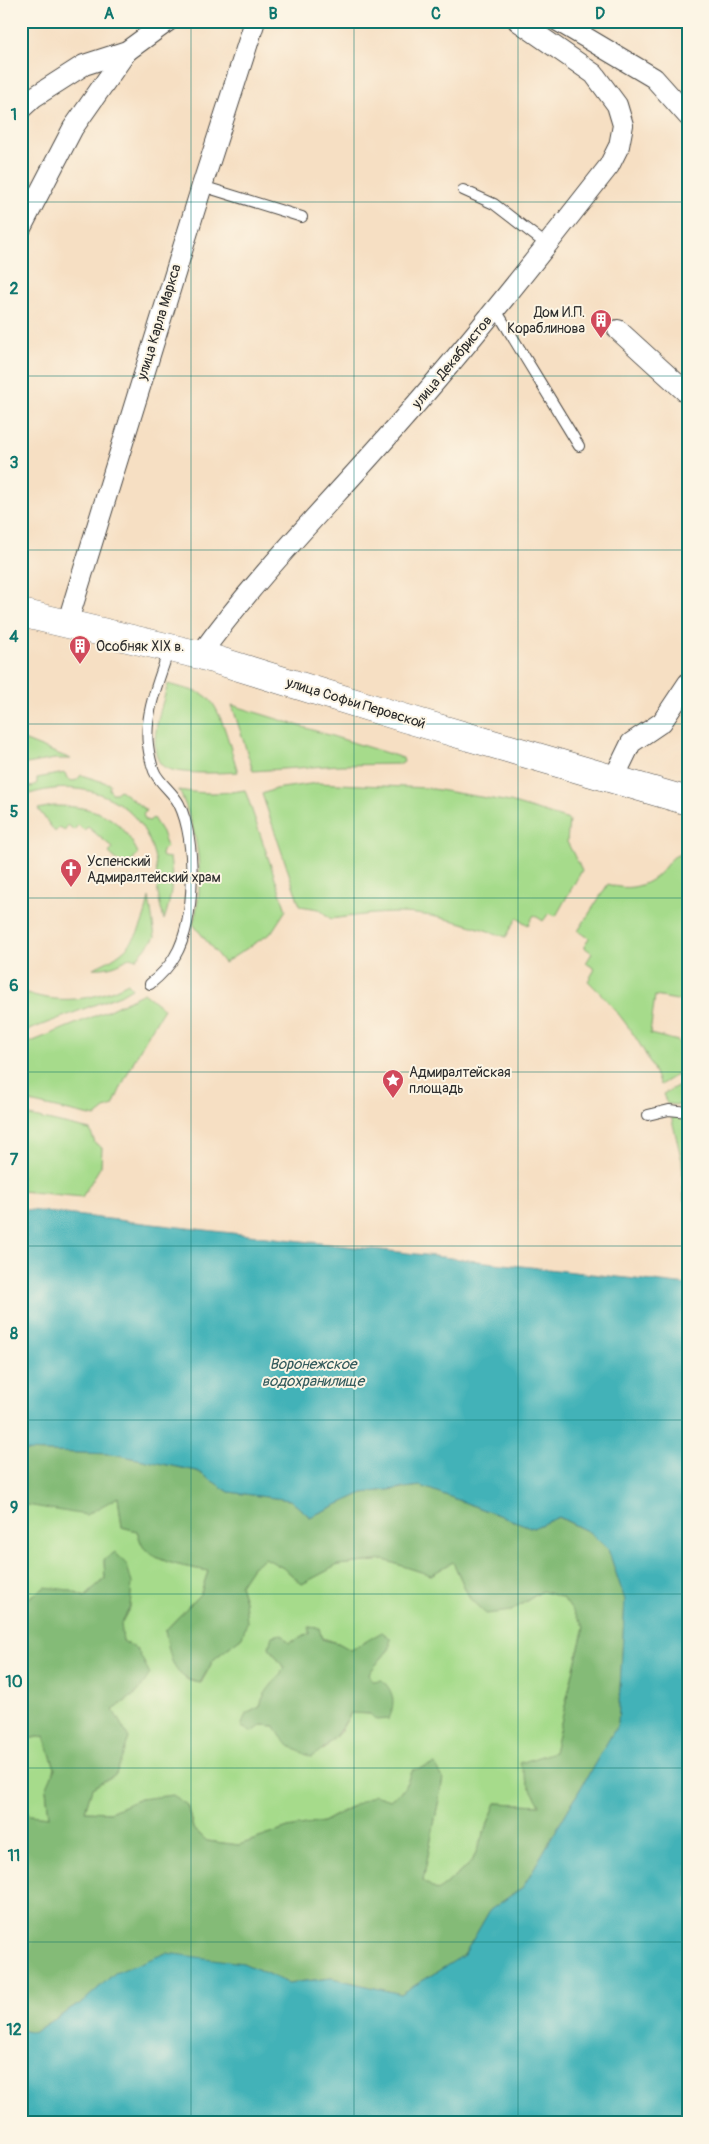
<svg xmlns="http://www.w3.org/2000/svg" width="709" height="2144" viewBox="0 0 709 2144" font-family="Pangolin,sans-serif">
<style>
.green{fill:#a6db8b;stroke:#68835b;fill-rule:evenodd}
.forest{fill:#84bb77;stroke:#587351}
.water{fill:#42b2b8;stroke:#366e72}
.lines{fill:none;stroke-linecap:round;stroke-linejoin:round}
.service-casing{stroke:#494642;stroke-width:12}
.minor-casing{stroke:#494642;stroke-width:22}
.secondary-casing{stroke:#494642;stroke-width:29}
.service{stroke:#fff;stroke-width:10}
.minor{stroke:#fff;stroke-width:20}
.secondary{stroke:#fff;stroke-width:28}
.grid{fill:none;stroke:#0f766e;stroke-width:1;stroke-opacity:0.55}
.labels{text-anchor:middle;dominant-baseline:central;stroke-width:4;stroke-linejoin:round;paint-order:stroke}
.poi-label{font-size:14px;fill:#2b2b2b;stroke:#fcf5e5;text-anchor:start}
.street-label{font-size:14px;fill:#2b2b2b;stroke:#fcf5e5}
.water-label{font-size:15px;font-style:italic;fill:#335a5c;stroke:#fcf5e5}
.neatline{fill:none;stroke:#0f766e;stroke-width:2}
.grid-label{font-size:16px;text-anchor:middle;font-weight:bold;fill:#0f766e}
</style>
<rect width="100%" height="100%" fill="#fcf5e5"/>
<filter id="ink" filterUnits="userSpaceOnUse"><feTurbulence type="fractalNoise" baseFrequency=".02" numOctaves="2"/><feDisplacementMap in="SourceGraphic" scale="10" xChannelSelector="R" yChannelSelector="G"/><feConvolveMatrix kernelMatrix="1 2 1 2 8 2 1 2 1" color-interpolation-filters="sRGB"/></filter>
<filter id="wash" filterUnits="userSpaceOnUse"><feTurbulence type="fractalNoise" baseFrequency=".0096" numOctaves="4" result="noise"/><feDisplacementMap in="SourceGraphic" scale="20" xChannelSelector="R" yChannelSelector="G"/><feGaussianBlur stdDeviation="1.12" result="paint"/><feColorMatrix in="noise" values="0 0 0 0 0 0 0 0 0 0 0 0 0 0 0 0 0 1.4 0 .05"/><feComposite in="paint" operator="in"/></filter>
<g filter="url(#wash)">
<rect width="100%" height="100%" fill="#f6dfc3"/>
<!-- green -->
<g class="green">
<path d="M168 684C177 687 199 691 206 696 222 708 231 752 238 772 222 773 176 775 164 767 144 753 163 703 168 684Z"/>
<path d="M232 705 403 758 404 762 401 764 340 765 253 771Z"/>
<path d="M21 739 71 759H55L21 765Z"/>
<path d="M65 773 67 778 72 781 77 780 81 775 110 784 109 789 112 793H116L120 790 147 811 143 814 145 820 149 821 153 818 162 832 167 847 163 849 161 854 163 857 170 858C174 879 171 900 164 920 162 911 159 902 158 893 156 877 158 865 152 848 133 791 72 777 21 797V782L24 781 27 786 32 787 37 783V778Z"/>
<path d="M317 783 427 788 510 802 569 820 567 842 582 870 556 916 549 913 543 921 534 915 528 925 517 918 506 937C471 925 434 913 397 913 375 913 353 916 331 919L319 909 300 906 262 794 275 789Z"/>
<path d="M179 790C202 794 222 794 245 790L286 910 271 933 224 963 193 924C206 880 198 831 179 790Z"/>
<path d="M53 806C94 806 119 814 138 853L126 868 109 853 113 848 88 827 84 830 78 825 74 830 68 825 64 831 60 827 55 832 38 809Z"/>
<path d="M681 854 688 859V1002L655 996 650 1034 678 1041 688 1057V1068L660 1085C644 1044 619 1011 588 981L595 969 586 963 592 953 584 947 589 938 578 931 608 884C629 892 650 886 664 868 670 861 672 856 681 854Z"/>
<path d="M149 897 155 937 136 959 130 957C119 965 108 969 93 968 130 953 142 935 149 897Z"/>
<path d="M128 983 132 988 120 995 21 1033V991C57 1005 95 1001 128 983Z"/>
<path d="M144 993 164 1009C144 1040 127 1072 113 1106L105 1109 95 1117 21 1100V1046L107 1011Z"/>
<path d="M688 1080V1106L667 1104 663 1094Z"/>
<path d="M21 1114 90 1130 95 1143 102 1148 101 1166 82 1197 21 1191Z"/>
<path d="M671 1116 688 1118V1201H684L682 1161Z"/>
<path d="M118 1497 122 1527 137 1531C139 1536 141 1545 145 1549 160 1564 189 1567 208 1571L201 1593 165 1631 186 1680 201 1683 214 1659 242 1637 245 1601 240 1585 252 1567 265 1557 285 1569 302 1584 338 1565 384 1560 431 1575 453 1562 470 1599 511 1611 542 1591 563 1597 584 1627 554 1752 528 1784 541 1805 496 1803 472 1862 438 1891 423 1881 443 1778 413 1770 403 1790 390 1800 350 1807 323 1822 288 1828 239 1845 207 1841 193 1828 187 1805 140 1799 110 1812 85 1811 92 1788 116 1774 112 1711 138 1692 137 1649 123 1641 120 1624 130 1607 104 1560 105 1579 85 1597 69 1590 28 1598 21 1593V1504ZM309 1634 338 1643 351 1650 366 1643 390 1648 369 1673 372 1681 370 1714 351 1713 340 1732 323 1750 275 1726 262 1725 246 1714 260 1707C263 1691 275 1684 284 1668L269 1647 289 1643Z"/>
<path d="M44 1736 55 1768 46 1790 49 1817 29 1815 21 1805V1740Z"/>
</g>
<!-- forest -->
<g class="forest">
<path d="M21 1451 113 1454 197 1471 229 1492 290 1500 310 1517 363 1493 421 1486 533 1528 558 1517 589 1532 608 1549 625 1600 618 1724 523 1887 490 1910 464 1955 401 1994 332 1978 288 1983 243 1963 115 1973 84 2001 33 2033 21 2030V1805L29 1815 49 1817 46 1789 55 1768 44 1736 21 1740V1593L29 1598 45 1587 69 1590 85 1597 105 1579 104 1560 115 1552 127 1565 132 1583 130 1607 121 1624 123 1641 137 1649 150 1674 138 1692 113 1710 129 1738 116 1774 92 1788 85 1811 110 1812 140 1799 173 1795 187 1805 193 1828 207 1841 239 1845 288 1828 323 1822 374 1795 390 1800 403 1790 413 1770 435 1764 443 1778 423 1881 438 1891 472 1862 496 1803 540 1805 528 1784 520 1763 554 1752 584 1627 563 1598 542 1591 511 1611 486 1614 470 1599 453 1562 431 1575 384 1560 338 1565 302 1584 285 1569 265 1558 252 1567 240 1585 245 1601 247 1622 242 1637 214 1659 200 1683C170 1677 171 1657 165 1631L201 1593 208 1571C189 1567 160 1564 145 1549 141 1545 139 1536 137 1531L122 1527 118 1497 86 1515 21 1504Z"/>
<path d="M309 1627 319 1628 322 1639 338 1643 351 1650 382 1632 390 1638V1648L369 1673 372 1681 382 1680C395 1693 395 1703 389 1719L376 1720 370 1714 351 1713C340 1731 330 1746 311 1757 292 1748 284 1745 275 1726L262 1725 253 1732 241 1727 246 1714 260 1707C263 1690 275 1684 284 1668L269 1647 272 1636 282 1634 289 1643 309 1634Z"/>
</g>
<!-- water -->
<path class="water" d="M21 1209 688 1285V2123H21V2030L33 2033 84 2001 115 1973 166 1953 243 1963 288 1983 332 1978 401 1994 464 1955 490 1910 523 1887 618 1724 625 1600 608 1549 589 1532 559 1517 533 1528 421 1486 363 1493 310 1517 290 1500 229 1492 197 1471 113 1454 21 1451Z"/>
</g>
<g filter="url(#ink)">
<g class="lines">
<!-- service casing -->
<g class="service-casing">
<g id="service">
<path d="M202 186 302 217"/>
<path d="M463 190 494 204 547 245"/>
<path d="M496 310 579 446"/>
<path d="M150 984C160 976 169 967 175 956 196 922 197 840 179 804 173 792 159 783 154 771 151 763 149 753 148 745 144 713 160 678 169 649"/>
<path d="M648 1115 669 1110 688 1112"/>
</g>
</g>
<!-- minor casing -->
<g class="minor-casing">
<g id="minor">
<path d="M558 21 654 78 688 116"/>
<path d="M21 109 34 97 84 65 127 51 168 21"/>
<path d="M21 228 73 128 127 51"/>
<path d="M618 330 688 394"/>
<path d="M67 624 202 186 255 21"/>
<path d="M200 655C259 573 331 502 397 426 471 342 540 254 609 166L619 146 623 125 617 105 594 74 518 21"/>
<path d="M613 780 631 743 662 722 688 683"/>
</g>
</g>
<!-- secondary casing -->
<g class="secondary-casing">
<path id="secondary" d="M21 613 200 655 404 718 688 801"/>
</g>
<!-- service -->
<use href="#service" class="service"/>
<!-- minor -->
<use href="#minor" class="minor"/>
<!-- secondary -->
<use href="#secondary" class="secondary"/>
</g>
</g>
<!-- grid -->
<path class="grid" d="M191 21V2123M354 21V2123M518 21V2123M21 202H688M21 376H688M21 550H688M21 724H688M21 898H688M21 1072H688M21 1246H688M21 1420H688M21 1594H688M21 1768H688M21 1942H688"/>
<!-- icons -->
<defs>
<g id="building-pin" transform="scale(1.125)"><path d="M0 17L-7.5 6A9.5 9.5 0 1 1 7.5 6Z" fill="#d1495b" stroke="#fcf5e5"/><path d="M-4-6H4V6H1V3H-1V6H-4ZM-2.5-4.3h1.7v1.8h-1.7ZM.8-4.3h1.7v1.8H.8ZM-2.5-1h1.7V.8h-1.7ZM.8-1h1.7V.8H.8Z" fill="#fff"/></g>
<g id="church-pin" transform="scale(1.125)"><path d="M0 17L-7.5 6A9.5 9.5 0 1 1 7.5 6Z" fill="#d1495b" stroke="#fcf5e5"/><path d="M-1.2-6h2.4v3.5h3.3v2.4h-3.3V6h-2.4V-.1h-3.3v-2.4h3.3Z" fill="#fff"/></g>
<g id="sight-pin" transform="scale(1.125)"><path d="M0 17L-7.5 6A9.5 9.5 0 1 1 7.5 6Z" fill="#d1495b" stroke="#fcf5e5"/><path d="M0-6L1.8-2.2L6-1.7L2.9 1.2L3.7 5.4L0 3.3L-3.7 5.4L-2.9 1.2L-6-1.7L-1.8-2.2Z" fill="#fff"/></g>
</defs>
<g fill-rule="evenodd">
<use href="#building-pin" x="601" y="320"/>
<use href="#building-pin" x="80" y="646"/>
<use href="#church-pin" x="71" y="869"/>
<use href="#sight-pin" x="393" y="1080"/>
</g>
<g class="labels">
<!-- poi labels -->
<g class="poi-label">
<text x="585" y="312" text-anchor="end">Дом И.П.<tspan x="585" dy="16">Кораблинова</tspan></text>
<text x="96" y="646">Особняк XIX в.</text>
<text x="87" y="861">Успенский<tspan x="87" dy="16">Адмиралтейский храм</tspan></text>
<text x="409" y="1072">Адмиралтейская<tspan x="409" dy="16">площадь</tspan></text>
</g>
<!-- street labels -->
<g class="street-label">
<text transform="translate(159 322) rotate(-73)">улица Карла Маркса</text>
<text transform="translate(452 362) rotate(-50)">улица Декабристов</text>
<text transform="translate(356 703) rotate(17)">улица Софьи Перовской</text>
</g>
<!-- water labels -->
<g class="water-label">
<text x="313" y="1364">Воронежское<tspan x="313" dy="17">водохранилище</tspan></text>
</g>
</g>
<!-- margin -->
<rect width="709" height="2144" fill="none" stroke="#fcf5e5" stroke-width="55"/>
<rect x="28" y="28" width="654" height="2088" class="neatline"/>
<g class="grid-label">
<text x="109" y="19">A</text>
<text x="273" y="19">B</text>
<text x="436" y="19">C</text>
<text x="600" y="19">D</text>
<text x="14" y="120">1</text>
<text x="14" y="294">2</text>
<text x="14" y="468">3</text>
<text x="14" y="642">4</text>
<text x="14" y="817">5</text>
<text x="14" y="991">6</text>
<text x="14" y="1165">7</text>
<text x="14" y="1339">8</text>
<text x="14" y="1513">9</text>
<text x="14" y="1687">10</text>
<text x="14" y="1861">11</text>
<text x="14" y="2035">12</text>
</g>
</svg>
